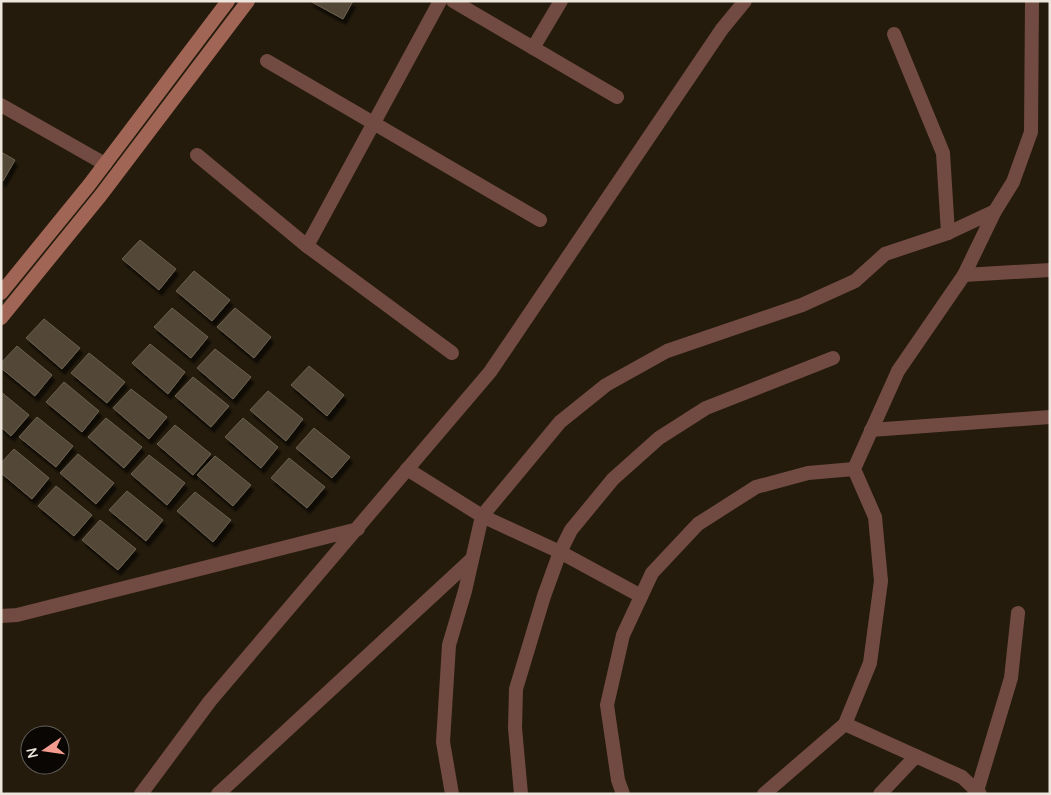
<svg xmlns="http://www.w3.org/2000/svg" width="1051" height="795" viewBox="0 0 1051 795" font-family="Manrope,sans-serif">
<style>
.building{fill:#524737;stroke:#6c6151;filter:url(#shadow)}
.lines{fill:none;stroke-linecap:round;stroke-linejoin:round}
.minor{stroke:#714b42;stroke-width:14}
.tertiary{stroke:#714b42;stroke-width:14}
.secondary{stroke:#a16555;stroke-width:14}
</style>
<defs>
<filter id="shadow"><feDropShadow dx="3" dy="5.5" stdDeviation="1" flood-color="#0009"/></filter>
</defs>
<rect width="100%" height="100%" fill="#241b0c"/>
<!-- building -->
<g class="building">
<path d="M310 1H353L343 19Z"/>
<path d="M1 152 15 160 3 181 1 180Z"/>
<path d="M140 240 176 269 159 290 122 259Z"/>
<path d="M194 271 230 300 212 321 176 291Z"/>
<path d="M172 308 208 337 191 358 154 327Z"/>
<path d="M235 308 271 337 254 358 217 327Z"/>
<path d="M44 319 80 348 62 369 26 338Z"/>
<path d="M150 344 185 372 168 394 132 363Z"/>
<path d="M17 346 52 375 35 396 1 368V363Z"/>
<path d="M215 349 251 377 233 399 197 368Z"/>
<path d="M89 353 125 382 107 403 71 373Z"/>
<path d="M309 366 344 395 327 416 291 385Z"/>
<path d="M193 377 229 406 211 427 175 396Z"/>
<path d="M64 382 99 411 82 432 46 402Z"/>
<path d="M131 389 167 417 149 439 113 408Z"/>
<path d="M268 391 303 419 286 441 250 410Z"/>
<path d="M1 392 29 415 11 436 1 427Z"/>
<path d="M37 417 73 446 56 467 19 437Z"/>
<path d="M106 418 142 447 124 468 88 437Z"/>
<path d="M243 418 278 447 261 468 225 437Z"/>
<path d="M175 425 211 454 193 475 157 444Z"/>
<path d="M314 428 350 457 332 478 296 448Z"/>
<path d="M14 449 49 478 32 499 1 473V463Z"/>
<path d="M78 454 114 483 96 504 60 473Z"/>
<path d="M149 455 185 483 167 505 131 474Z"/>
<path d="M215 456 251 485 233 506 197 475Z"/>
<path d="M289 458 325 487 307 508 271 478Z"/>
<path d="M56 486 92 515 74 536 38 506Z"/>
<path d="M127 491 163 520 146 541 109 510Z"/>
<path d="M195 492 231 520 213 542 177 511Z"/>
<path d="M100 520 136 549 118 570 82 540Z"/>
</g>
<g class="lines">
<!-- minor -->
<g class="minor">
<path d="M440 1 307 246 452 353"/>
<path d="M453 1 617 97"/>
<path d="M894 34 943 153 948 233"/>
<path d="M533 48 561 1"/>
<path d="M267 61 540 220"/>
<path d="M1 105 105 164"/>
<path d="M197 155 307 246"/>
<path d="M964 275 1050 270"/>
<path d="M871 430 1050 417"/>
<path d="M407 469 482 516 560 552 641 596"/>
<path d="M1 616 17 615 358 529"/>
<path d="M845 724 962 777 980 794"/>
<path d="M218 794 472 559"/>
<path d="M452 794 443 742 449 645 465 591 482 516 560 422 606 385 667 351 802 305 855 281 885 254 948 233 995 211"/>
<path d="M521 794 515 728 516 689 544 596 560 552 571 530 613 479 659 438 706 408 833 358"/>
<path d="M880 794 916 756"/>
<path d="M974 794 977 791 1011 678 1018 613"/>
</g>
<!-- tertiary -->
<g class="tertiary">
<path d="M141 794 210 701 490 372 722 29 745 1"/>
<path d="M623 794 618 780 607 705 623 635 652 573 698 524 756 487 808 473 854 469"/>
<path d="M764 794 845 724 870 663 881 581 875 517 854 469 898 371 964 275 995 211 1013 182 1031 132 1032 1"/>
</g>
<!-- secondary -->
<g class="secondary">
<path d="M1 293 89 185 228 1"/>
<path d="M1 318 101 195 248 1"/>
</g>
</g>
<!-- border -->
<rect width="1051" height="795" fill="none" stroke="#ece6dc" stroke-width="5"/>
<!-- north arrow -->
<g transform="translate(45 750) rotate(257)"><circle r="24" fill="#0a0603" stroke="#64605a"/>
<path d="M0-4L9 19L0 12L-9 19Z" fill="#f59c90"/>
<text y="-8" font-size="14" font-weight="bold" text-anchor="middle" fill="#ece6dc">N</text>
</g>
</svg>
